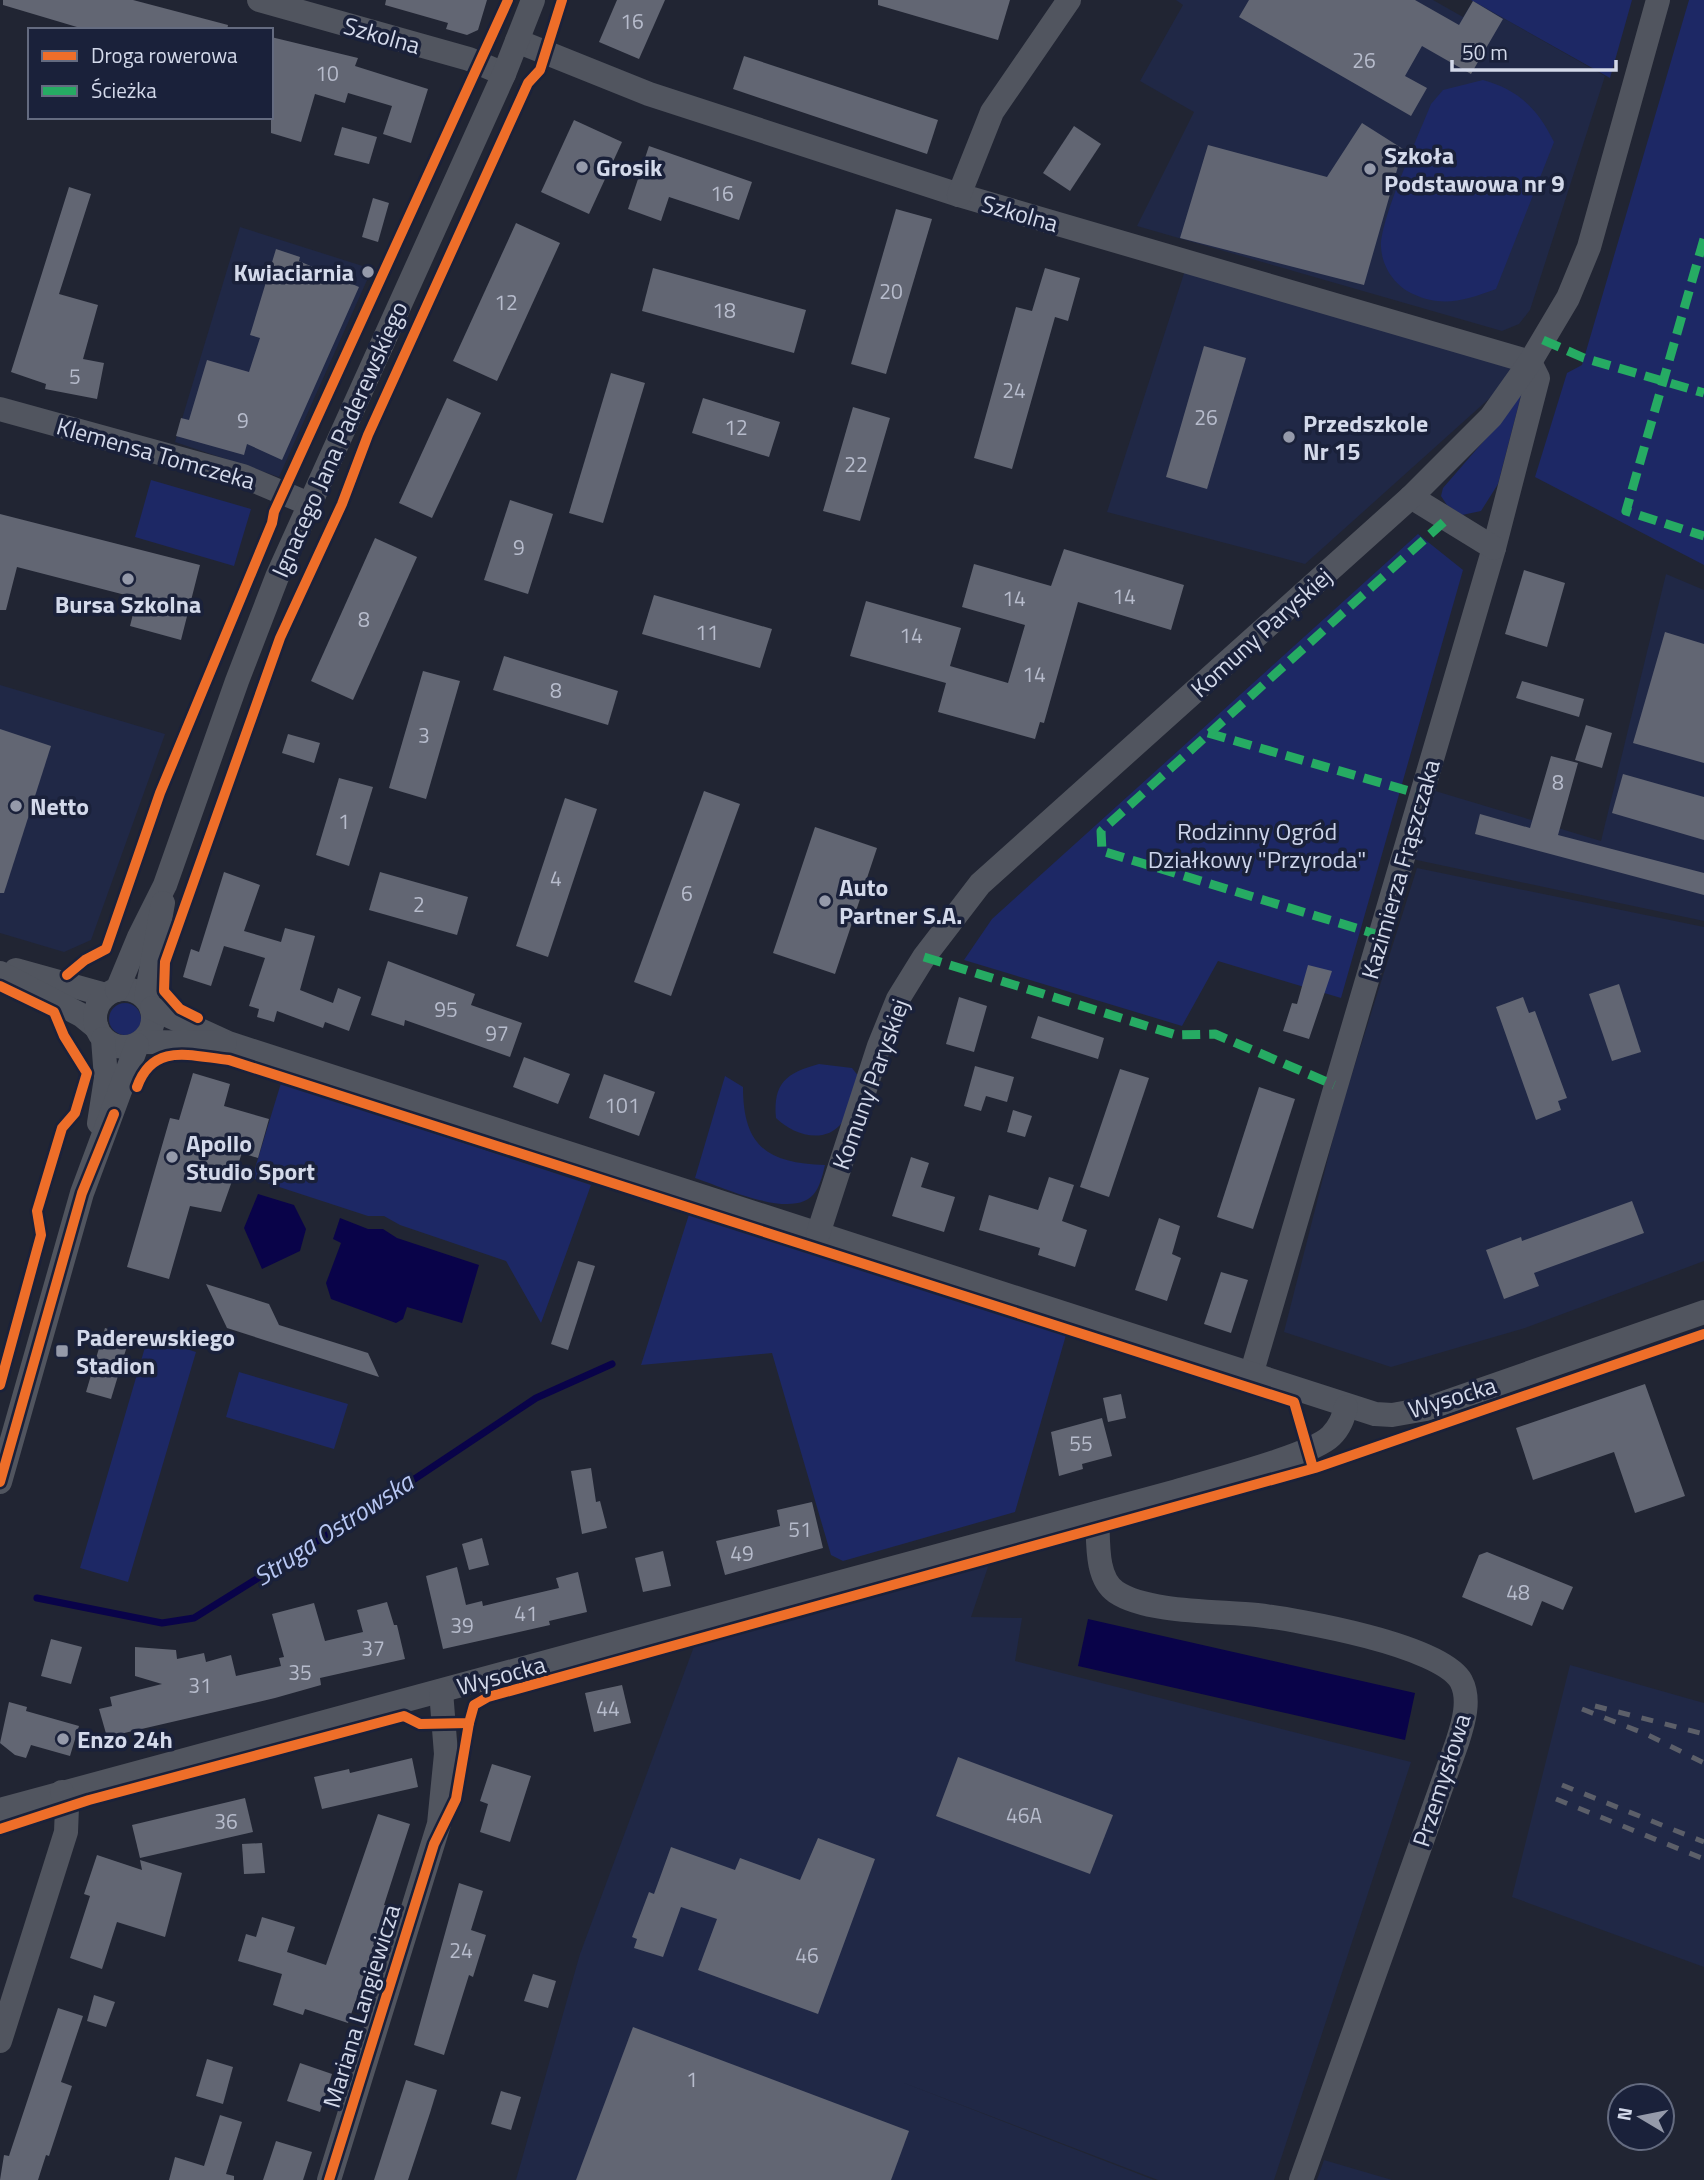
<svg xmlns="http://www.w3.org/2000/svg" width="1704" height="2180" viewBox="0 0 1704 2180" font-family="'Titillium Web',sans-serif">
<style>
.built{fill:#202846}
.green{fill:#1d2865}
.water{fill:#090349}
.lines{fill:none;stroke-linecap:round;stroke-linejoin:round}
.stream{stroke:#090349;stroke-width:7}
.building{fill:#626673}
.minor{stroke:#51555f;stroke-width:24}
.rail{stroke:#5c5f69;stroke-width:5;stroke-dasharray:12 12;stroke-linecap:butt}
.quiet{stroke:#26ab63;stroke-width:9;stroke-dasharray:18 9;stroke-linecap:butt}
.cycleway-casing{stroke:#1a213a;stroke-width:15}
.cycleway{stroke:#ee6e29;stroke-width:10}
.poi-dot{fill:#959aaa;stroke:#1a213a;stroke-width:2.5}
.labels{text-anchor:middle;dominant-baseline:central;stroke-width:7;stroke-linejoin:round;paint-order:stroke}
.number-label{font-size:21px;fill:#b7bccc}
.street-label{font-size:24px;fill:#d3d9ea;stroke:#1a213a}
.poi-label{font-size:24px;font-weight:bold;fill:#d3d9ea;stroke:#1a213a;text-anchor:start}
.park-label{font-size:24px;fill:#cdd5ec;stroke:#1a213a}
.water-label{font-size:26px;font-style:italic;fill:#b8c7f3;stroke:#1a213a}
</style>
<rect width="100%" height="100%" fill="#212533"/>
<!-- built -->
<g class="built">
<path d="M1176 0H1433L1463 17 1473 1 1605 76 1530 310 1519 324 1502 331 1137 226 1194 112 1140 81 1183 5Z"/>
<path d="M240 227 372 269 279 477 175 442Z"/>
<path d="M1188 261 1530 362 1305 564 1107 512Z"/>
<path d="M1666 574 1704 590V921L1412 859 1432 790 1601 841Z"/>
<path d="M0 685 165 734 91 940 64 952 0 933Z"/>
<path d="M1417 868 1704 927V1261L1525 1328 1391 1367 1284 1332 1339 1115Z"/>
<path d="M989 1564 971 1617 1022 1618 1015 1661 1411 1762 1274 2180H1158L899 2081 1154 2180H516L580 1954 696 1641Z"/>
<path d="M1570 1665 1704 1703V1967L1512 1897Z"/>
<path d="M1324 2160 1392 2180H1317Z"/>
</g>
<!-- green -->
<g class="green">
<path d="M1471 0H1632L1610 78Z"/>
<path d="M1689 0H1704V565L1535 477 1567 373 1582 365Z"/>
<path d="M1483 80C1519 90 1538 109 1554 142L1496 289C1466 300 1443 308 1413 294 1395 286 1382 267 1381 247 1380 220 1419 134 1431 104L1443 90Z"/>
<path d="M1523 388 1498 484 1481 511 1462 515 1447 505 1441 496 1443 488 1489 435Z"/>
<path d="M151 480 251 509 234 566 135 537Z"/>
<path d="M1418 534 1463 570 1341 998 1218 961 1182 1026 964 960 992 919Z"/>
<circle cx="125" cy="1019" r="16"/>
<path d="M819 1064 852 1068 859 1077C854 1090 850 1113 841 1124 823 1145 792 1134 776 1118 773 1083 786 1073 819 1064Z"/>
<path d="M725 1076 743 1087C743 1147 768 1163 825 1165 823 1173 821 1183 816 1191 797 1223 723 1187 695 1178Z"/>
<path d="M281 1083 591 1185 541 1323 506 1261 400 1225 384 1216H368L252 1178Z"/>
<path d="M692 1205 1068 1328 1015 1512 843 1561 831 1555 772 1353 641 1365Z"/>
<path d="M148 1337 196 1352 128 1582 80 1568Z"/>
<path d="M239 1372 348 1404 334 1449 226 1417Z"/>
</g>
<!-- water -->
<g class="water">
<path d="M258 1194 294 1205 306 1229 300 1251 262 1269 244 1228Z"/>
<path d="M340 1218 368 1229H383L397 1238 479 1265 462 1323 407 1307 403 1319 396 1323 331 1299 326 1283 341 1243 333 1239Z"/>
<path d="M1088 1619 1415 1693 1405 1740 1078 1666Z"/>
</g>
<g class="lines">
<!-- stream -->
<path class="stream" d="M37 1598 162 1623 194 1618 383 1500 536 1398 612 1364"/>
</g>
<!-- building -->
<g class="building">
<path d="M3 0H133L228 25 227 30H87L3 5Z"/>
<path d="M386 0H487L478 30 467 35 446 29 448 23 385 5Z"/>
<path d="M617 0H665L639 59 599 42Z"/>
<path d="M878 0H1010L998 40 878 5Z"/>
<path d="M1249 0H1415L1459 25 1473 1 1503 19 1471 74 1422 46 1405 76 1427 88 1411 116 1239 17Z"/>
<path d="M271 37 358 58 355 66 428 89 411 143 383 134 392 106 348 93 345 103 315 94 301 142 271 133Z"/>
<path d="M744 56 938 120 927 154 733 89Z"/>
<path d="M574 120 622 142 589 214 541 192Z"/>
<path d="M1362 123 1403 149 1364 285 1180 238 1208 145 1327 177Z"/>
<path d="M1074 126 1101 144 1070 191 1043 173Z"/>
<path d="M342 127 377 137 369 164 334 155Z"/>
<path d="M649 146 752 182 739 220 669 197 661 221 628 209Z"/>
<path d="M69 187 91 194 59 294 98 305 83 359 104 363 97 399 45 389 46 384 11 372Z"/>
<path d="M373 198 389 203 378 242 362 237Z"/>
<path d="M896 209 932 219 886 374 851 364Z"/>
<path d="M516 223 560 243 497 381 453 361Z"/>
<path d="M276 249 300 257 299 261 359 287 282 460 247 444 244 455 176 436 181 418 189 420 207 360 249 372 260 338 250 335Z"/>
<path d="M653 268 806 310 794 353 642 311Z"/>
<path d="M1045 268 1080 278 1068 321 1055 317 1012 469 974 458 1016 307 1032 311Z"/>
<path d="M1204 346 1246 358 1207 489 1166 477Z"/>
<path d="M611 373 645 383 603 523 569 513Z"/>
<path d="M447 398 481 413 432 518 399 503Z"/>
<path d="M703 398 780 422 769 457 692 433Z"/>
<path d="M853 407 890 418 860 521 823 511Z"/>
<path d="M510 500 553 514 528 594 484 580Z"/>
<path d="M0 514 200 565 181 640 130 626 137 598 17 567 6 610H0Z"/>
<path d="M375 538 417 557 353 700 311 681Z"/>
<path d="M1064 549 1184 585 1171 630 1078 602 1044 723 1040 722 1035 739 938 712 946 683 850 656 866 601 961 628 950 666 1008 683 1025 625 962 607 974 564 1051 586Z"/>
<path d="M1524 570 1565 583 1547 647 1505 634Z"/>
<path d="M654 595 772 629 760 668 642 634Z"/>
<path d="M1665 632 1704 644V763L1633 743Z"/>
<path d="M504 656 618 691 608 725 493 690Z"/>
<path d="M423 671 460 681 426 799 389 788Z"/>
<path d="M1522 681 1584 699 1579 717 1516 698Z"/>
<path d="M1586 725 1612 733 1602 768 1575 760Z"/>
<path d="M0 729 51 746 4 893H0Z"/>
<path d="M288 734 320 743 314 763 282 753Z"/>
<path d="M1551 756 1578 763 1558 835 1704 873V895L1475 834 1480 814 1530 828Z"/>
<path d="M1623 774 1704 797V840L1612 813Z"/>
<path d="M339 778 373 787 349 866 316 855Z"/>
<path d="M704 791 740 804 671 996 634 982Z"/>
<path d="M565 798 597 809 548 957 516 946Z"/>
<path d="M815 827 877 848 835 974 773 953Z"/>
<path d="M224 872 260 885 244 931 281 942 285 928 315 936 300 990 333 1003 338 988 361 997 349 1031 325 1022 323 1028 277 1011 274 1022 257 1017 259 1009 249 1006 265 958 224 946 211 986 183 977 191 949 199 952Z"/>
<path d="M380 872 468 897 457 935 369 910Z"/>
<path d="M388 961 475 994 471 1005 522 1023 510 1057 405 1020 404 1026 371 1015Z"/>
<path d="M1308 965 1332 971 1309 1039 1283 1031 1292 1003 1297 1004Z"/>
<path d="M1619 984 1641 1052 1612 1061 1589 994Z"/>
<path d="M959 997 987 1006 974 1052 946 1044Z"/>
<path d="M1523 997 1529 1013 1535 1011 1567 1098 1558 1101 1561 1110 1536 1120 1496 1007Z"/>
<path d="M1038 1016 1104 1038 1098 1059 1031 1038Z"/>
<path d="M524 1057 570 1074 558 1104 513 1087Z"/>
<path d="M975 1066 1014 1077 1007 1102 986 1096 981 1111 964 1106Z"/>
<path d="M1120 1069 1149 1078 1109 1197 1080 1187Z"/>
<path d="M193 1073 230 1084 224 1106 269 1119 258 1158 242 1153 221 1212 190 1206 169 1279 127 1267 170 1118 179 1120Z"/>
<path d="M604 1074 655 1092 639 1136 589 1118Z"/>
<path d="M1259 1087 1295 1099 1253 1229 1217 1217Z"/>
<path d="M1013 1110 1032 1116 1025 1137 1007 1132Z"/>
<path d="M911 1157 929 1163 921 1187 955 1197 944 1232 892 1216Z"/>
<path d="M1049 1177 1074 1185 1062 1221 1087 1230 1075 1267 1038 1255 1040 1248 979 1230 989 1195 1038 1210Z"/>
<path d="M1632 1201 1644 1233 1534 1273 1539 1286 1504 1299 1486 1250 1521 1237 1522 1241Z"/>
<path d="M1159 1218 1180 1226 1172 1254 1181 1258 1167 1301 1135 1290Z"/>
<path d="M578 1261 595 1266 568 1350 551 1344Z"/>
<path d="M1221 1272 1248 1280 1231 1333 1204 1324Z"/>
<path d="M206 1284 269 1304 279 1325 368 1353 379 1377 227 1328Z"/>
<path d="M105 1328 130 1336 111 1399 86 1392Z"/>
<path d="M1645 1384 1685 1496 1635 1513 1614 1452 1533 1480 1516 1428Z"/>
<path d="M1121 1394 1126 1418 1108 1422 1103 1398Z"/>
<path d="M1102 1418 1112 1456 1082 1464 1083 1469 1059 1476 1051 1432Z"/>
<path d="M591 1468 596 1502 600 1501 607 1528 582 1534 571 1471Z"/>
<path d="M812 1502 823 1548 725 1575 716 1541 780 1526 777 1510Z"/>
<path d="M482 1538 489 1565 469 1570 462 1544Z"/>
<path d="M663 1551 671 1586 643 1592 635 1558Z"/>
<path d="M1487 1552 1573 1587 1563 1610 1542 1601 1532 1626 1462 1597 1479 1555Z"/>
<path d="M457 1567 466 1605 482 1601 483 1606 559 1588 556 1578 578 1572 587 1612 549 1621 550 1625 443 1649 426 1576Z"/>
<path d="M387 1602 394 1625H397L405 1659 320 1678 321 1685 275 1698 107 1737 99 1709 112 1706 110 1697 162 1684 135 1676V1647L176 1650 177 1659 204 1653 206 1662 231 1655 236 1676 281 1666 279 1658 284 1657 272 1614 314 1603 325 1641 363 1632 357 1610Z"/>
<path d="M51 1639 82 1647 71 1684 41 1676Z"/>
<path d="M622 1685 631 1723 594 1732 585 1693Z"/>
<path d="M9 1702 27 1707 26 1711 79 1726 70 1756 31 1745 26 1758 15 1755 0 1743Z"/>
<path d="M958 1757 1113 1815 1090 1874 936 1816Z"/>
<path d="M412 1758 418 1787 322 1809 314 1777 349 1769 350 1773Z"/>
<path d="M492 1764 531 1776 510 1842 480 1832 488 1804 480 1801Z"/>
<path d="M245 1798 253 1832 140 1858 132 1825Z"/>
<path d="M378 1814 410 1824 384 1905 389 1906 348 2023 305 2009 303 2015 273 2005 282 1974 238 1961 246 1934 256 1937 262 1917 295 1927 287 1952 326 1965Z"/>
<path d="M818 1838 875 1859 818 2014 698 1970 717 1919 681 1907 663 1957 634 1948 637 1939 632 1937 649 1892 654 1894 671 1847 735 1870 740 1858 800 1880Z"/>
<path d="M262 1843 265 1873 244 1874 242 1844Z"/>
<path d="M97 1855 142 1870 140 1860 182 1873 165 1937 117 1922 102 1969 70 1958 90 1896 84 1894Z"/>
<path d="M459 1883 483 1891 471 1930 486 1935 473 1977 469 1975 444 2055 414 2045Z"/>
<path d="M533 1974 556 1981 548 2008 524 2001Z"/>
<path d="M94 1995 115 2002 106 2027 87 2021Z"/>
<path d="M58 2008 83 2016 61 2082 72 2086 49 2156 46 2155 38 2180H0L4 2155 9 2156Z"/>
<path d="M633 2027 909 2131 891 2180H576Z"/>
<path d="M207 2059 233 2067 223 2104 196 2096Z"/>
<path d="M300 2063 332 2074 320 2112 287 2101Z"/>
<path d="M406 2080 437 2090 430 2113 408 2180H374Z"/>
<path d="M501 2091 521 2097 511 2130 491 2124Z"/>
<path d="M220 2115 242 2122 226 2174 234 2176V2180H169L175 2157 204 2166Z"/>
<path d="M276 2141 312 2152 303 2180H263Z"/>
</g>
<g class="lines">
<!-- minor -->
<g class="minor">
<path d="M259 0 469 59 504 74"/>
<path d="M517 41 649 94 959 195 1530 362 1538 378 1494 548 1251 1375"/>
<path d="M959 195 992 112 1069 0"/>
<path d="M0 409 243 476 309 504"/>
<path d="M1411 497 1494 548"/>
<path d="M16 970 106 995"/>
<path d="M0 973 81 1015 97 1028"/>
<circle cx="124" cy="1018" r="29"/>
<path d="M117 990 139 937 165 885 237 681 277 577 504 74 533 0"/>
<path d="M146 998 163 903"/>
<path d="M152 1008 228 1043 1375 1414 1392 1415 1426 1409 1704 1312"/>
<path d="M142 1042 225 1043"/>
<path d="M99 1123 106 1078 103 1039"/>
<path d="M818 1234 879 1046 898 999 924 957 980 884 1411 497 1491 417 1530 362 1568 298 1589 247 1658 0"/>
<path d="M0 1482 82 1193 137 1045"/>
<path d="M1097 1513C1099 1537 1094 1577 1116 1592 1147 1613 1220 1611 1257 1615 1299 1620 1441 1645 1461 1681 1471 1700 1463 1724 1457 1743L1301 2180"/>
<path d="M0 1810 1177 1491C1209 1481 1311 1456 1331 1436 1340 1427 1343 1418 1346 1407"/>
<path d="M0 2041 66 1832 67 1807 62 1792"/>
<path d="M329 2180 439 1824 446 1754 441 1691"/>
</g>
<!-- rail -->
<g class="rail">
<path d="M1595 1706 1704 1734"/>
<path d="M1582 1709 1646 1734 1704 1763"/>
<path d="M1562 1785 1704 1842"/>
<path d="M1556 1799 1704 1859"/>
</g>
<!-- quiet -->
<g class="quiet">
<path d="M1704 239 1626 511 1704 536"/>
<path d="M1543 340 1584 358 1704 393"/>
<path d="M1208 733 1423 795"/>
<path d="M1382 936 1102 851 1101 831 1447 519"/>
<path d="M924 957 1176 1035 1215 1034 1334 1085"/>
</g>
<!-- cycleway casing -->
<g class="cycleway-casing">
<g id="cycleway">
<path d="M67 975 85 960 106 949 160 793 272 523 274 512 508 0"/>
<path d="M0 986 54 1012 64 1036 87 1073 75 1113 62 1128 37 1211 41 1235 0 1385"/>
<path d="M198 1018 180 1009 164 991 165 962 280 638 342 504 368 435 528 83 540 70 562 0"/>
<path d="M137 1087C153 1042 190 1056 229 1060L1294 1402 1313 1468"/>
<path d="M0 1482 82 1193 114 1114"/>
<path d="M0 1829 89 1800 404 1716 420 1724 469 1723 474 1705 488 1697 1315 1468 1704 1334"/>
<path d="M329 2180 434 1844 456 1799 469 1723"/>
</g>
</g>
<!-- cycleway -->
<use href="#cycleway" class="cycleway"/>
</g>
<!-- markers -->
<g class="poi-dot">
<circle cx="582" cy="167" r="7"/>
<circle cx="1370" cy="169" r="7"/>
<circle cx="368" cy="272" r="7"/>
<circle cx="1289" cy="437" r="7"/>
<circle cx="128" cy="579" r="7"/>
<circle cx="16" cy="806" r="7"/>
<circle cx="825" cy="901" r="7"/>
<circle cx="172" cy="1157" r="7"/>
<rect x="55" y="1344" width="14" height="14" rx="3.5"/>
<circle cx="63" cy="1739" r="7"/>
</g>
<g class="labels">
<!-- number labels -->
<g class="number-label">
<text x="632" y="21">16</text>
<text x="1364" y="60">26</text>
<text x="327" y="73">10</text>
<text x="722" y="193">16</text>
<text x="891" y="291">20</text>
<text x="506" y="302">12</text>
<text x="724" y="310">18</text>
<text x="75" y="376">5</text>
<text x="1014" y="390">24</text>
<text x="1206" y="417">26</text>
<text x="243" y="420">9</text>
<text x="736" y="427">12</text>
<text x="856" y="464">22</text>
<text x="519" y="547">9</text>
<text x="1124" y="596">14</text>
<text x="1014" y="598">14</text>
<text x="364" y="619">8</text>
<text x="707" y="632">11</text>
<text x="911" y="635">14</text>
<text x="1034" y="674">14</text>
<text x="556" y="690">8</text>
<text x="424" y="735">3</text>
<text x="1558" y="782">8</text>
<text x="344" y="821">1</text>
<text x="556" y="878">4</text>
<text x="687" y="893">6</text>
<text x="419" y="904">2</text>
<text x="446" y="1009">95</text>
<text x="497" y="1033">97</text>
<text x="622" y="1105">101</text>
<text x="1081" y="1443">55</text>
<text x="800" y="1529">51</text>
<text x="742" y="1553">49</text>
<text x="1518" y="1592">48</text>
<text x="526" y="1613">41</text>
<text x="462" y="1625">39</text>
<text x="373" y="1648">37</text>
<text x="300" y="1672">35</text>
<text x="200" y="1685">31</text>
<text x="608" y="1708">44</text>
<text x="1024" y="1815">46A</text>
<text x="226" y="1821">36</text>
<text x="461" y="1950">24</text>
<text x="807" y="1955">46</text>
<text x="692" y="2079">1</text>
</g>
<!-- street labels -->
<g class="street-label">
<text transform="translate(382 35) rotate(16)">Szkolna</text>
<text transform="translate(1020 213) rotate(16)">Szkolna</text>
<text transform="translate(339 439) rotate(-66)">Ignacego Jana Paderewskiego</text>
<text transform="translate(156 453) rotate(16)">Klemensa Tomczeka</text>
<text transform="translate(1261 632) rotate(-42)">Komuny Paryskiej</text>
<text transform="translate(1400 869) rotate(-74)">Kazimierza Frąszczaka</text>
<text transform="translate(870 1084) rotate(-70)">Komuny Paryskiej</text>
<text transform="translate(1452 1397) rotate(-17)">Wysocka</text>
<text transform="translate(501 1675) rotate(-15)">Wysocka</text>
<text transform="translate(1441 1780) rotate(-72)">Przemysłowa</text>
<text transform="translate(361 2006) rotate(-73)">Mariana Langiewicza</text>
</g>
<!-- poi labels -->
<g class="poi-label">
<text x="1384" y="155">Szkoła<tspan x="1384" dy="28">Podstawowa nr 9</tspan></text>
<text x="596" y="167">Grosik</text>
<text x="354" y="272" text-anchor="end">Kwiaciarnia</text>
<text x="1303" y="423">Przedszkole<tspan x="1303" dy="28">Nr 15</tspan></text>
<text x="128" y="604" text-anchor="middle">Bursa Szkolna</text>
<text x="30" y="806">Netto</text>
<text x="839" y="887">Auto<tspan x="839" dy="28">Partner S.A.</tspan></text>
<text x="186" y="1143">Apollo<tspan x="186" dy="28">Studio Sport</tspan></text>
<text x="76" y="1337">Paderewskiego<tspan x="76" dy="28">Stadion</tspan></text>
<text x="77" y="1739">Enzo 24h</text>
</g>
<!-- park labels -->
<g class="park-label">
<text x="1257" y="831">Rodzinny Ogród<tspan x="1257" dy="28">Działkowy "Przyroda"</tspan></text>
</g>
<!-- water labels -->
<g class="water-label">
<text transform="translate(333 1529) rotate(-33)">Struga Ostrowska</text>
</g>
</g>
<!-- legend -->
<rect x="28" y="28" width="245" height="91" fill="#1a213a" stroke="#646b80" stroke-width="2"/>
<rect x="42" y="51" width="35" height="10" fill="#ee6e29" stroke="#646b80" stroke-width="2"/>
<text x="91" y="63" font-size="21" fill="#d3d9ea">Droga rowerowa</text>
<rect x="42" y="86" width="35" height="10" fill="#26ab63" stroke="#646b80" stroke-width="2"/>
<text x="91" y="98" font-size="21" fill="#d3d9ea">Ścieżka</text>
<!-- north arrow -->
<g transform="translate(1641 2117) rotate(280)"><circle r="33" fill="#1a213a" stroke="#646b80" stroke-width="2"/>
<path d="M0-5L12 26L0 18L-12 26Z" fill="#959aaa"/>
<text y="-10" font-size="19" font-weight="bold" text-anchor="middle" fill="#d3d9ea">N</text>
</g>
<!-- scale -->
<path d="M1452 60v10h164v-10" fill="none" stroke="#d3d9ea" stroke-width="3.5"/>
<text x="1462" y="60" font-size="21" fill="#d3d9ea" stroke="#1a213a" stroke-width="5" paint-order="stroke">50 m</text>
</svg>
